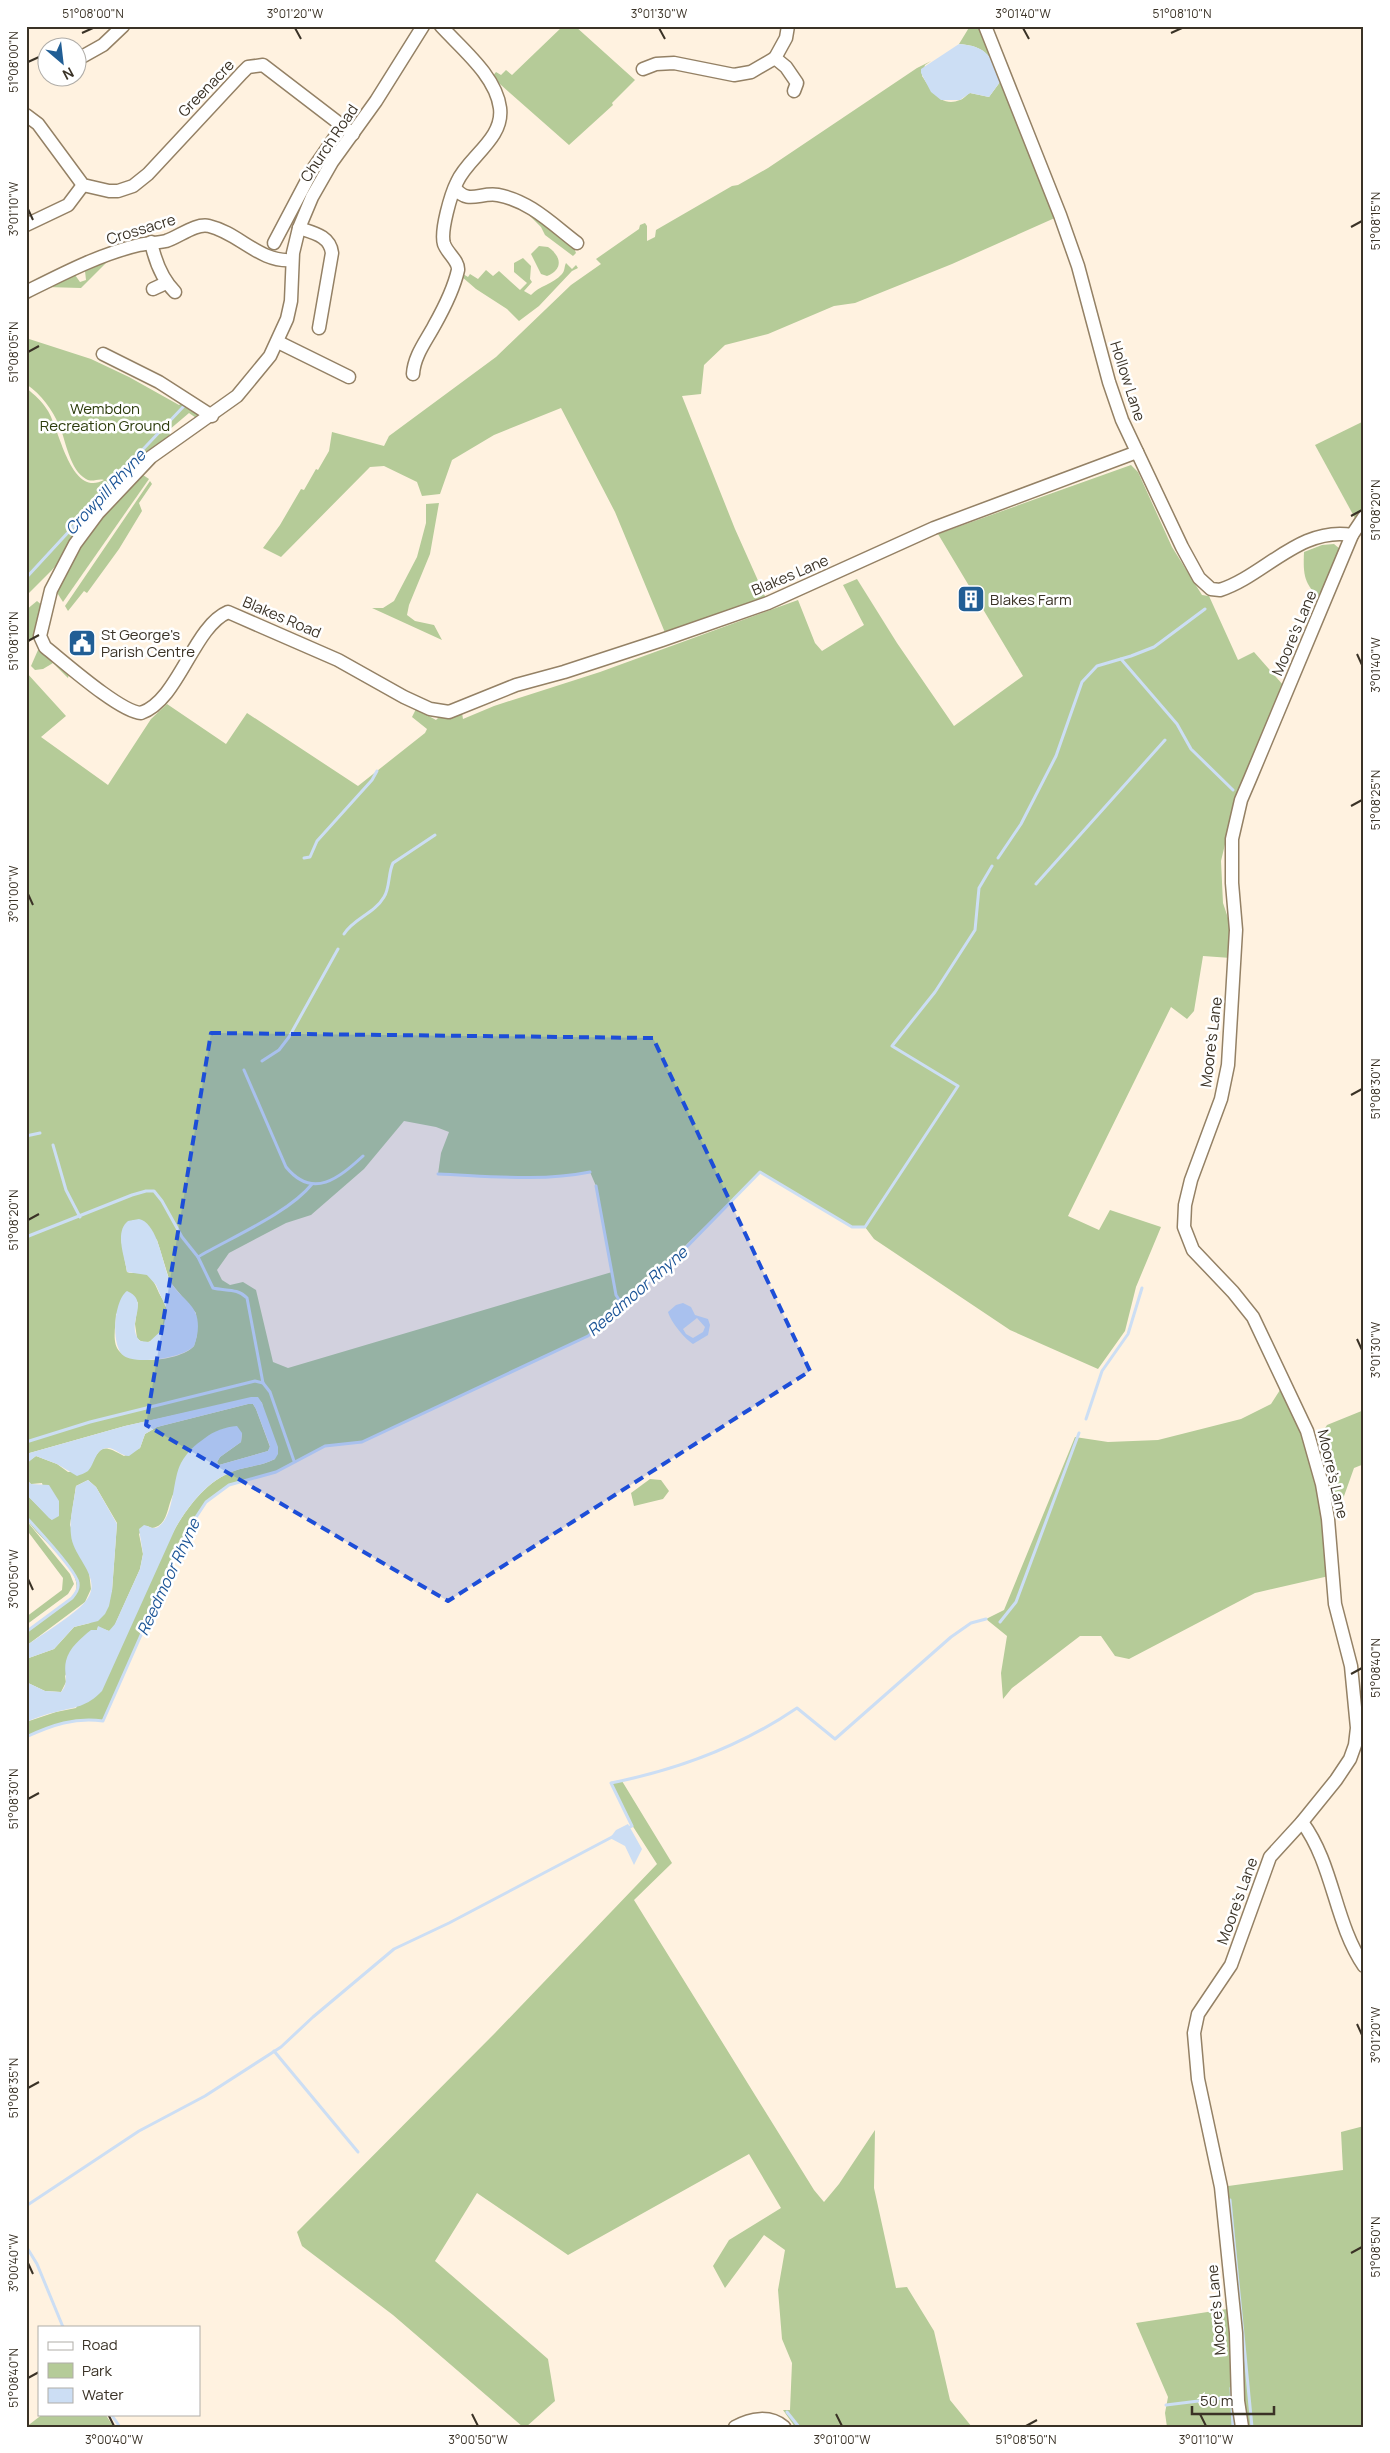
<svg xmlns="http://www.w3.org/2000/svg" width="1390" height="2453" viewBox="0 0 1390 2453" font-family="Manrope,sans-serif">
<style>
.green{fill:#b5cb98;fill-rule:evenodd}
.water{fill:#ccdef4;fill-rule:evenodd}
.lines{fill:none;stroke-linecap:round;stroke-linejoin:round}
.stream{stroke:#ccdef4;stroke-width:3}
.street-casing{stroke:#948165;stroke-width:15}
.street{stroke:#fff;stroke-width:12}
.marked{fill:#1d4ed8;fill-opacity:0.2;stroke:#1d4ed8;stroke-width:4;stroke-dasharray:10 6;stroke-linejoin:round}
.ticks{fill:none;stroke:#3a3226;stroke-width:2}
.labels{text-anchor:middle;dominant-baseline:central;stroke-width:5;stroke-linejoin:round;paint-order:stroke}
.street-label{font-size:15px;fill:#3a3226;stroke:#fff}
.park-label{font-size:15px;fill:#2c3c0c;stroke:#fff}
.poi-label{font-size:15px;fill:#3a3226;stroke:#fff;text-anchor:start}
.water-label{font-size:16px;font-style:italic;fill:#1d5597;stroke:#fff}
.neatline{fill:none;stroke:#3a3226;stroke-width:2}
.ticks-label{font-size:12px;text-anchor:middle;fill:#3a3226}
</style>
<rect width="100%" height="100%" fill="#fff2e0"/>
<!-- green -->
<g class="green">
<path d="M563 26H575L635 80 612 103 613 105 569 145 492 77 496 72 501 75 506 70 512 75Z"/>
<path d="M970 26H980L1057 217 952 264 855 303 834 306 768 334 725 345 704 365 701 394 682 396 735 529 768 603 666 635 615 512 561 408 494 435 452 460 440 494 422 496 417 482 384 466 370 467 281 557 263 548 280 525 301 489 304 490 316 469 318 470 329 451 332 432 384 446 389 436 496 357 571 285 601 264 596 259 639 229 640 225 645 223 647 226V241L655 237 656 230 732 186 738 185 768 168 917 68 931 61 925 65 922 76C931 89 940 108 960 100 964 99 966 95 970 93L989 97 1000 82C993 57 986 46 959 44Z"/>
<path d="M530 211 574 248 576 253 573 256 545 235 541 227 528 214Z"/>
<path d="M539 246 548 247C561 256 564 269 547 276L541 274 531 254Z"/>
<path d="M523 258 531 266 530 279 532 282 524 291 531 295C539 286 553 284 562 274 565 271 564 267 566 263L572 269 576 265 578 268 572 271 539 306 519 321 507 309 476 289 461 276 463 274 468 277 470 274 478 279 486 270 493 276 499 271 520 290 527 283 514 272V263Z"/>
<path d="M110 259 81 288 46 287 75 275 80 282 86 280 85 271Z"/>
<path d="M26 338 91 359 129 377 179 405 183 402 203 416 202 422 189 413 169 430 170 436 162 442 52 570 26 596V388C35 395 42 401 48 411 60 431 71 498 104 480 98 478 92 483 86 479 70 470 66 442 60 427 52 409 42 395 26 384Z"/>
<path d="M1364 421V512L1356 520 1315 445Z"/>
<path d="M1131 465 1138 472 1172 547 1202 595 1209 596 1238 660 1254 652 1284 686 1236 798 1221 861 1223 903 1232 930 1231 958 1203 956 1194 1011 1187 1019 1171 1007 1068 1216 1099 1230 1110 1210 1161 1227 1136 1287 1125 1331 1098 1369 1010 1330 874 1239 865 1227H852L760 1172 626 1304 588 1336 362 1442 325 1446 276 1472 229 1485 206 1502 187 1531 103 1721C75 1717 52 1725 26 1737V1722L56 1712 76 1708 176 1527C190 1504 207 1481 234 1471 247 1466 262 1466 275 1459L262 1403 257 1397 125 1426 26 1454V672L66 716 41 737 108 785 151 719 167 704 226 744 247 713 358 786 425 733 427 729 412 717 416 709 436 720 440 716 462 713 463 719 494 706 600 672 798 600 815 643 822 651 864 625 843 585 857 579 897 643 954 726 1023 676 938 534ZM404 1121 436 1127 449 1132 441 1153 438 1174C488 1176 541 1182 590 1172L596 1186 612 1272 288 1368 273 1362 256 1290 243 1282 230 1285 222 1280 217 1270 229 1253 286 1223 311 1215 364 1169ZM133 1220 136 1221 157 1240 170 1282 196 1313 197 1335 194 1346C182 1360 134 1366 120 1352 111 1343 116 1326 116 1314L138 1302 135 1324 137 1338C151 1353 169 1325 167 1311 167 1305 162 1299 159 1293 156 1286 153 1278 146 1274 140 1270 133 1275 127 1272L121 1239Z"/>
<path d="M143 475 149 479 63 602 56 591C71 554 110 497 143 475Z"/>
<path d="M150 481 152 484 139 503 142 511 119 549 87 593 84 591 68 611 65 606Z"/>
<path d="M439 503 430 554 409 605 407 615 415 621 434 625 442 640 372 608H383L394 601 417 557 426 523V504Z"/>
<path d="M1334 544 1340 549 1321 600C1304 583 1303 576 1304 552L1322 545Z"/>
<path d="M37 601 43 606 36 634 26 646V610Z"/>
<path d="M41 649 69 674 68 678 53 663 43 669 35 670 31 666 38 650Z"/>
<path d="M1280 1390 1304 1429 1322 1506 1329 1576 1255 1593 1129 1659 1115 1656 1101 1636H1080L1012 1688 1003 1699 1001 1673 1007 1636 986 1619 1004 1610 1075 1437 1108 1442 1158 1440 1241 1419 1271 1404Z"/>
<path d="M248 1404H253L256 1409 270 1447 268 1451 219 1465 217 1462 220 1457 241 1442 242 1433C229 1444 177 1486 172 1497 167 1509 167 1526 152 1528L147 1526 139 1534 143 1554 140 1569 113 1629 109 1631 98 1627 97 1630 93 1631 65 1676 66 1682 61 1692 45 1691 26 1682V1659L54 1649 74 1627 90 1623 112 1591 117 1523 96 1487 88 1480 76 1486 70 1525 89 1572 91 1589 85 1602 26 1646V1632L72 1598C93 1572 35 1539 26 1517 24 1511 26 1500 26 1494L52 1520 42 1483 31 1484 26 1479V1463L36 1456 57 1464 68 1472 87 1471C101 1448 99 1442 124 1456L140 1448 145 1434 157 1427Z"/>
<path d="M1364 1410V1464L1354 1468 1338 1513 1316 1443 1327 1425Z"/>
<path d="M650 1479 661 1480 669 1491 663 1499 634 1506 631 1493Z"/>
<path d="M26 1520 70 1574 74 1584 68 1594 26 1625V1617L62 1590 63 1578 26 1529Z"/>
<path d="M622 1781 672 1863 634 1900 814 2190 824 2202 839 2184 875 2130 874 2188 896 2288 907 2287 934 2331 950 2400 972 2427H795L783 2410H790L792 2363 782 2339 778 2290 785 2250 764 2235 725 2288 713 2266 729 2240 781 2208 749 2154 568 2255 477 2193 435 2261 548 2359 555 2401 526 2427H523L393 2315 302 2246 297 2232 495 2033 657 1864 632 1825 610 1782Z"/>
<path d="M1364 2126V2427H1242L1221 2187 1343 2170 1341 2132Z"/>
<path d="M1227 2309 1232 2326 1231 2416 1233 2427H1167L1165 2413 1168 2397 1136 2323Z"/>
<path d="M43 2414H105L114 2427H26Z"/>
</g>
<!-- water -->
<g class="water">
<path d="M959 44C987 46 993 57 1000 82L989 97 970 93 960 100H941L931 92 921 73V69Z"/>
<path d="M139 1219C157 1223 162 1260 168 1276 174 1293 190 1300 195 1312 200 1322 198 1336 194 1346 183 1358 137 1365 124 1356 110 1346 114 1300 127 1291 152 1302 124 1324 140 1341L149 1342 163 1329 167 1310 156 1285 147 1275 127 1272C125 1258 114 1232 128 1221Z"/>
<path d="M683 1303 691 1307 695 1315 708 1319 710 1325 708 1335 693 1344C684 1338 671 1322 668 1312L676 1305ZM697 1318 705 1327 703 1332 693 1338 686 1334 683 1329Z"/>
<path d="M251 1397H258L262 1403 278 1447V1454L275 1459C262 1466 247 1466 234 1471 207 1481 190 1504 176 1527L102 1691C87 1707 75 1707 56 1712 46 1714 36 1718 26 1722V1682L45 1691 61 1692C70 1682 63 1673 66 1661 69 1648 81 1638 91 1630H97L98 1626 109 1631 115 1624 140 1569 143 1554 139 1529 144 1525C149 1526 153 1530 158 1527 175 1516 172 1479 181 1463 187 1452 195 1445 205 1438 214 1431 225 1427 237 1426L242 1433 241 1442 220 1457 217 1462 219 1465 268 1451 270 1446 256 1409 253 1404H248L157 1427 145 1434 140 1448 129 1456C121 1456 115 1448 108 1448 95 1448 95 1464 88 1471 85 1473 80 1475 77 1476L57 1464 36 1456 26 1464V1454L125 1426Z"/>
<path d="M26 1479 31 1484 49 1485 59 1501V1516L52 1520 49 1518 26 1494Z"/>
<path d="M88 1480 96 1487 117 1524 112 1591 109 1606 105 1614 98 1621 74 1627 54 1649 26 1659V1646C41 1635 74 1615 85 1602 105 1578 73 1559 71 1535 69 1519 74 1502 76 1486Z"/>
<path d="M628 1824 642 1849 634 1865 625 1846 610 1838 616 1830Z"/>
</g>
<g class="lines">
<!-- stream -->
<g class="stream">
<path d="M26 578 97 501 113 481 184 406"/>
<path d="M1121 659 1177 724 1191 749 1233 790"/>
<path d="M304 858 310 857 317 841 372 780 377 771"/>
<path d="M998 858 1021 824 1056 756 1082 682 1097 666 1131 656 1154 647 1205 609"/>
<path d="M1036 884 1165 740"/>
<path d="M344 934C354 918 374 914 384 897 390 888 388 873 393 863L435 835"/>
<path d="M262 1061 279 1050 289 1037 338 949"/>
<path d="M244 1070 286 1167C313 1200 339 1178 363 1156"/>
<path d="M26 1136 40 1133"/>
<path d="M53 1145 66 1190 80 1217"/>
<path d="M438 1174C488 1176 541 1182 590 1172"/>
<path d="M596 1186 616 1295 623 1306"/>
<path d="M26 1237 132 1195 146 1191H154L162 1201 182 1237 198 1257 213 1288C225 1291 238 1288 247 1298L263 1383"/>
<path d="M198 1257C230 1238 289 1213 312 1184"/>
<path d="M1086 1419 1102 1371 1128 1334 1142 1288"/>
<path d="M26 1442 90 1422 255 1381 263 1383 270 1392 294 1461"/>
<path d="M26 1517C36 1528 77 1571 78 1583 79 1589 76 1593 72 1598L26 1632"/>
<path d="M1000 1622 1016 1602 1079 1433"/>
<path d="M26 1737C52 1725 75 1717 103 1721L187 1531 206 1502 229 1485 276 1472 325 1446 362 1442 588 1336 673 1261 760 1172 852 1227H865L958 1086 892 1046 935 992 975 930 979 888 992 866"/>
<path d="M630 1827 632 1826 611 1783C677 1770 741 1746 797 1708L835 1739 951 1637 971 1623 986 1619"/>
<path d="M274 2051 358 2152"/>
<path d="M1230 2200 1252 2427"/>
<path d="M26 2206 139 2131 205 2096 281 2047 313 2017 394 1949 449 1923 614 1836"/>
<path d="M26 2246 37 2264 63 2327"/>
<path d="M1231 2388 1233 2427"/>
<path d="M1166 2405 1231 2397"/>
<path d="M787 2412 799 2427"/>
<path d="M111 2414 120 2427"/>
</g>
<!-- street casing -->
<g class="street-casing">
<g id="street">
<path d="M423 26 376 101 332 162 312 197 299 228 293 253 291 301 287 319 270 356 237 396 151 457 98 513 75 544 51 590 40 636 45 647C64 662 120 712 141 713 179 700 193 627 228 612L338 660 404 697 430 709 449 712 516 685 564 672 662 640 768 603 934 528 1137 452"/>
<path d="M788 26 786 38 775 58 786 67 797 83 794 91"/>
<path d="M985 26 1060 215 1078 266 1109 382 1122 420 1182 547 1199 578 1211 589 1220 590C1264 576 1300 526 1352 535"/>
<path d="M78 59 103 45 123 26"/>
<path d="M643 69 656 64 674 63 734 75 751 72 775 58"/>
<path d="M26 115 38 124 83 185 109 191H118L133 186 148 174 242 73 248 67 263 65 353 134"/>
<path d="M455 188C468 205 480 192 498 195 530 201 552 224 577 243"/>
<path d="M26 225 68 205 83 185"/>
<path d="M299 228C314 233 330 236 332 253L319 328"/>
<path d="M151 242C155 261 162 279 175 292"/>
<path d="M274 243 313 169 342 127"/>
<path d="M153 289 166 283"/>
<path d="M26 292C62 274 100 254 139 245 148 243 157 243 166 241 179 237 195 223 209 226 239 233 260 263 292 260"/>
<path d="M278 342 349 377"/>
<path d="M103 354 159 382 212 416"/>
<path d="M413 374C414 356 426 341 434 326 443 310 454 288 458 270 459 261 447 253 444 244 440 231 451 194 457 182 468 157 504 139 500 108 496 76 462 49 441 26"/>
<path d="M1302 1822C1334 1865 1334 1922 1364 1966"/>
<path d="M735 2427C751 2418 770 2415 784 2427"/>
<path d="M1242 2427 1238 2401 1236 2333 1221 2187 1198 2079 1194 2033 1198 2014 1231 1965 1270 1857 1302 1822 1336 1780 1350 1759 1355 1745 1357 1728 1351 1666 1335 1604 1328 1519 1322 1484 1307 1431 1253 1317 1233 1292 1193 1250 1184 1227 1185 1205 1191 1180 1221 1099 1228 1065 1236 930 1232 883V839L1241 800 1250 779 1352 535 1364 517"/>
</g>
</g>
<!-- street -->
<use href="#street" class="street"/>
</g>
<!-- marked area -->
<path class="marked" d="M211 1033 653 1038 810 1371 448 1601 146 1425Z"/>
<!-- ticks -->
<path class="ticks" d="M295 28 301 39M659 28 665 39M1023 28 1029 39M82 33 93 28M1171 33 1182 28M28 62 39 57M28 209 33 220M1351 227 1362 221M28 352 39 346M1351 516 1362 510M28 641 39 635M1357 654 1362 665M1351 806 1362 800M28 894 33 905M1351 1095 1362 1089M28 1220 39 1214M1357 1339 1362 1350M28 1579 33 1590M1351 1674 1362 1668M28 1799 39 1793M1357 2024 1362 2035M28 2088 39 2082M1351 2253 1362 2247M28 2263 33 2274M28 2378 39 2372M108 2414 114 2426M472 2414 478 2426M836 2414 842 2426M1200 2414 1206 2426M1026 2426 1037 2420"/>
<!-- icons -->
<defs>
<g id="building-square" transform="scale(1.4375)"><rect x="-9" y="-9" width="18" height="18" rx="4" fill="#215e95" stroke="#fff"/><path d="M-4-6H4V6H1V3H-1V6H-4ZM-2.5-4.3h1.7v1.8h-1.7ZM.8-4.3h1.7v1.8H.8ZM-2.5-1h1.7V.8h-1.7ZM.8-1h1.7V.8H.8Z" fill="#fff"/></g>
<g id="civic-square" transform="scale(1.4375)"><rect x="-9" y="-9" width="18" height="18" rx="4" fill="#215e95" stroke="#fff"/><path d="M-.6-6.5H3V-4.5H.6V-3L4-1V1h2V6H-6V1h2V-1L-.6-3ZM-1.2 2.5V6h2.4V2.5Z" fill="#fff"/></g>
</defs>
<g fill-rule="evenodd">
<use href="#building-square" x="971" y="599"/>
<use href="#civic-square" x="82" y="643"/>
</g>
<g class="labels">
<!-- street labels -->
<g class="street-label">
<text transform="translate(206 88) rotate(-46)">Greenacre</text>
<text transform="translate(329 143) rotate(-56)">Church Road</text>
<text transform="translate(141 229) rotate(-17)">Crossacre</text>
<text transform="translate(1128 381) rotate(72)">Hollow Lane</text>
<text transform="translate(790 575) rotate(-23)">Blakes Lane</text>
<text transform="translate(282 617) rotate(23)">Blakes Road</text>
<text transform="translate(1294 633) rotate(-67)">Moore's Lane</text>
<text transform="translate(1211 1042) rotate(-83)">Moore's Lane</text>
<text transform="translate(1333 1474) rotate(77)">Moore's Lane</text>
<text transform="translate(1237 1901) rotate(-70)">Moore's Lane</text>
<text transform="translate(1216 2310) rotate(-95)">Moore's Lane</text>
</g>
<!-- park labels -->
<g class="park-label">
<text x="105" y="408">Wembdon<tspan x="105" dy="17">Recreation Ground</tspan></text>
</g>
<!-- poi labels -->
<g class="poi-label">
<text x="990" y="599">Blakes Farm</text>
<text x="101" y="634">St George's<tspan x="101" dy="17">Parish Centre</tspan></text>
</g>
<!-- water labels -->
<g class="water-label">
<text transform="translate(105 492) rotate(-47)">Crowpill Rhyne</text>
<text transform="translate(637 1291) rotate(-41)">Reedmoor Rhyne</text>
<text transform="translate(168 1577) rotate(-65)">Reedmoor Rhyne</text>
</g>
</g>
<!-- border -->
<rect width="1390" height="2453" fill="none" stroke="#ffffff" stroke-width="55"/>
<!-- legend -->
<rect x="38" y="2326" width="162" height="90" fill="#ffffff" stroke="#b0ada8"/>
<rect x="48" y="2342" width="25" height="8" fill="#ffffff" stroke="#b0ada8"/>
<text x="82" y="2350" font-size="15" fill="#3a3226">Road</text>
<rect x="48" y="2363" width="25" height="15" fill="#b5cb98" stroke="#b0ada8"/>
<text x="82" y="2376" font-size="15" fill="#3a3226">Park</text>
<rect x="48" y="2388" width="25" height="15" fill="#ccdef4" stroke="#b0ada8"/>
<text x="82" y="2400" font-size="15" fill="#3a3226">Water</text>
<!-- north arrow -->
<g transform="translate(62 62) rotate(152)"><circle r="24" fill="#ffffff" stroke="#b0ada8"/>
<path d="M0-4L9 19L0 12L-9 19Z" fill="#215e95"/>
<text y="-8" font-size="14" font-weight="bold" text-anchor="middle" fill="#3a3226">N</text>
</g>
<!-- scale -->
<path d="M1192 2406v8h82v-8" fill="none" stroke="#3a3226" stroke-width="2.5"/>
<text x="1200" y="2406" font-size="15" fill="#3a3226" stroke="#ffffff" stroke-width="4" paint-order="stroke">50 m</text>
<rect x="28" y="28" width="1334" height="2398" class="neatline"/>
<g class="ticks-label">
<text x="93" y="18">51°08'00"N</text>
<text x="295" y="18">3°01'20"W</text>
<text x="659" y="18">3°01'30"W</text>
<text x="1023" y="18">3°01'40"W</text>
<text x="1182" y="18">51°08'10"N</text>
<text transform="translate(14 62) rotate(-90)" y="4">51°08'00"N</text>
<text transform="translate(14 209) rotate(-90)" y="4">3°01'10"W</text>
<text transform="translate(1376 221) rotate(-90)" y="4">51°08'15"N</text>
<text transform="translate(14 352) rotate(-90)" y="4">51°08'05"N</text>
<text transform="translate(1376 510) rotate(-90)" y="4">51°08'20"N</text>
<text transform="translate(14 641) rotate(-90)" y="4">51°08'10"N</text>
<text transform="translate(1376 665) rotate(-90)" y="4">3°01'40"W</text>
<text transform="translate(1376 800) rotate(-90)" y="4">51°08'25"N</text>
<text transform="translate(14 894) rotate(-90)" y="4">3°01'00"W</text>
<text transform="translate(1376 1089) rotate(-90)" y="4">51°08'30"N</text>
<text transform="translate(14 1220) rotate(-90)" y="4">51°08'20"N</text>
<text transform="translate(1376 1350) rotate(-90)" y="4">3°01'30"W</text>
<text transform="translate(14 1579) rotate(-90)" y="4">3°00'50"W</text>
<text transform="translate(1376 1668) rotate(-90)" y="4">51°08'40"N</text>
<text transform="translate(14 1799) rotate(-90)" y="4">51°08'30"N</text>
<text transform="translate(1376 2035) rotate(-90)" y="4">3°01'20"W</text>
<text transform="translate(14 2088) rotate(-90)" y="4">51°08'35"N</text>
<text transform="translate(1376 2247) rotate(-90)" y="4">51°08'50"N</text>
<text transform="translate(14 2263) rotate(-90)" y="4">3°00'40"W</text>
<text transform="translate(14 2378) rotate(-90)" y="4">51°08'40"N</text>
<text x="114" y="2444">3°00'40"W</text>
<text x="478" y="2444">3°00'50"W</text>
<text x="842" y="2444">3°01'00"W</text>
<text x="1026" y="2444">51°08'50"N</text>
<text x="1206" y="2444">3°01'10"W</text>
</g>
</svg>
